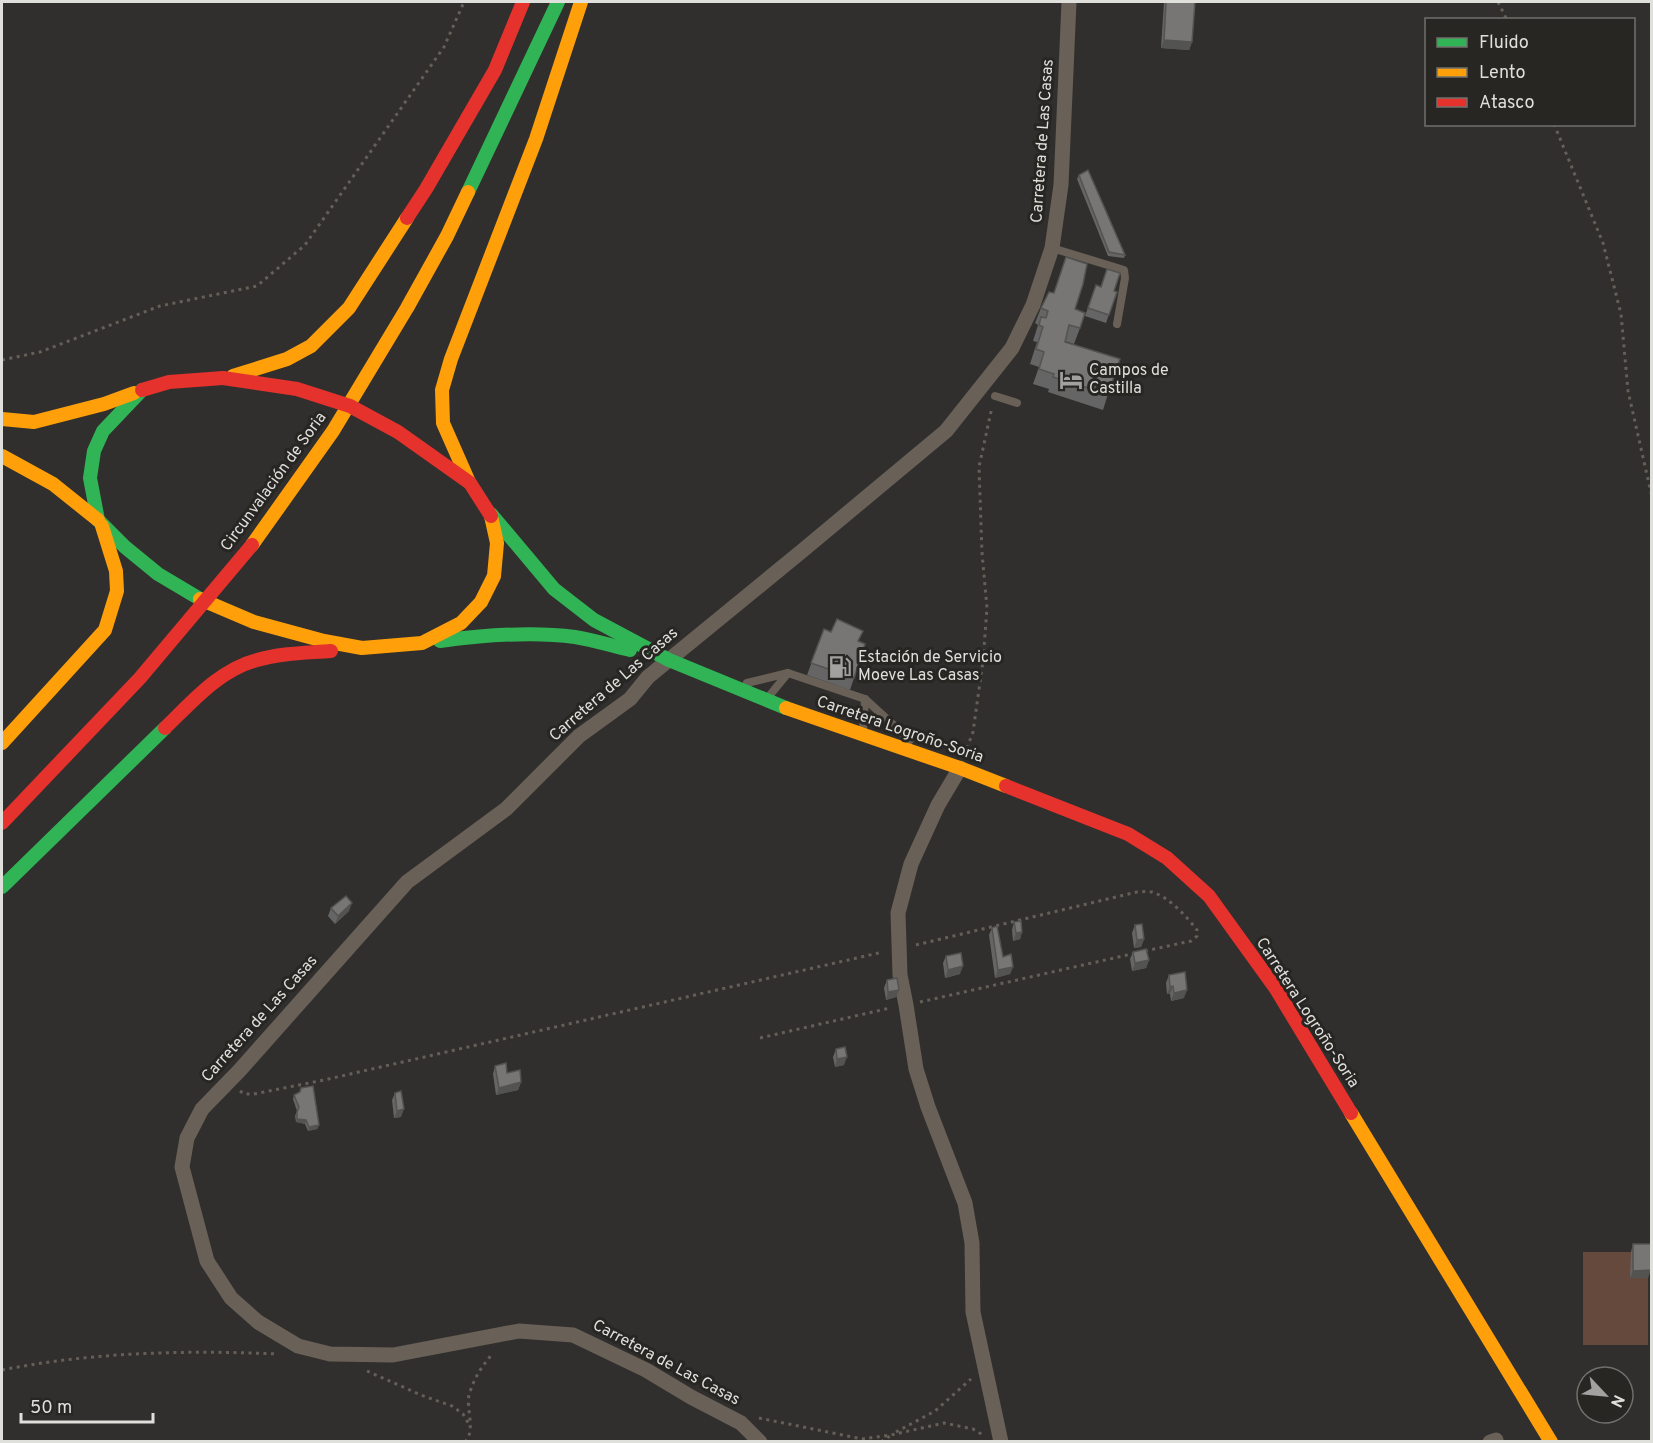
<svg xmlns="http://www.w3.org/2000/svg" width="1653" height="1443" viewBox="0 0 1653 1443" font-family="Overpass,sans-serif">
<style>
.green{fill:#66493d}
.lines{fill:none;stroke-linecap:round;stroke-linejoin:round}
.path{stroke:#655f58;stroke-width:3;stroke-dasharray:3 4.5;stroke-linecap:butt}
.lane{stroke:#696057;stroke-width:8}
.street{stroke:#696057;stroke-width:15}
.fast{stroke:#30b455;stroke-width:14}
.slow{stroke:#ff9f0a;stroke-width:14}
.jam{stroke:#e5322d;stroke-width:14}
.wall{fill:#666565}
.shaded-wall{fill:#535352}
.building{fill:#777675;stroke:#535352;stroke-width:1.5}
.labels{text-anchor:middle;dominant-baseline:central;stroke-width:6;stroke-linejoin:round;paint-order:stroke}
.street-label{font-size:16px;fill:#dfdfdc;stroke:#272623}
.poi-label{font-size:16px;fill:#dfdfdc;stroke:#272623;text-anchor:start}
</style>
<rect width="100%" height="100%" fill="#302f2d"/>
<!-- green -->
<rect class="green" x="1583" y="1252" width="65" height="93"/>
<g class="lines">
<!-- path -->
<g class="path">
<path d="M1498 2 1507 20"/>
<path d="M1554 124 1603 243 1621 314 1628 391 1652 497"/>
<path d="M2 360 40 352 160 306 257 286 305 245 444 47 464 2"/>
<path d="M967 748 973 732 983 661 987 608 982 553 979 467 992 407"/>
<path d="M916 945 1137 892C1142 892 1147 891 1152 892 1169 897 1186 916 1197 930V936L1191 941 1145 951"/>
<path d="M920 1002 1136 953"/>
<path d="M760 1038 890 1008"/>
<path d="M240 1091 244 1094H254L324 1080 883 952"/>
<path d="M2 1370C92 1352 187 1350 278 1354"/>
<path d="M367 1371 421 1395 452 1406 463 1414 470 1426"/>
<path d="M759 1418 862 1439 891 1435 944 1423 973 1429 983 1435"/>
<path d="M896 1432 935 1411 971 1379"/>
<path d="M465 1442C476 1430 466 1409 469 1395 474 1378 482 1366 493 1353"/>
<path d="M881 1442 890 1436"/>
</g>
<!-- lane -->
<g class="lane">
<path d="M1052 248 1124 270 1125 278 1117 324"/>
<path d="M995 396 1017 403"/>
<path d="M747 683 788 673 865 699 910 740"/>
<path d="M770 695 788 673"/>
<path d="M863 731 865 699"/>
</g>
<!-- street -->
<g class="street">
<path d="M960 768 938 805 911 864 898 913 900 975 906 1005 916 1069 928 1107 965 1203 972 1243 973 1312 1001 1442"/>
<path d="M760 1442 741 1423 691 1397 646 1370 573 1335 519 1331 393 1355 330 1354 298 1346 258 1322 231 1298 207 1261 182 1167 187 1138 202 1109 239 1071 407 882 506 809 579 736 630 699 648 677 802 551 946 431 1012 348 1033 305 1052 248 1061 185 1069 2"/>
<path d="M1490 1442 1496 1440"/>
</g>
<!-- fast -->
<g class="fast">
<path d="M468 192 558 2"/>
<path d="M142 390 103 431 94 451 90 478 98 520 125 547 158 574 200 599"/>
<path d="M491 514 554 589 594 620 669 660 786 708"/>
<path d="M440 641C484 635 531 631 575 637 594 640 612 646 630 650"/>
<path d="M2 887 165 728"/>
</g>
<!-- slow -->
<g class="slow">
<path d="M233 376 287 359 311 346 349 308 407 218"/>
<path d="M2 419 34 422 104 404 134 393"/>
<path d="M2 456 53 484 98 520"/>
<path d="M469 482 443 423 442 390 451 359 536 139 581 2"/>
<path d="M252 545 333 431 407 308 447 236 468 192"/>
<path d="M200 599 254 622 324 641 362 648 422 643 461 623 481 602 494 576 497 543 491 516"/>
<path d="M786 708 960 768 1006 786"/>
<path d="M2 743 105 630 117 591 116 571 102 526"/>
<path d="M1351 1113 1551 1442"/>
</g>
<!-- jam -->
<g class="jam">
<path d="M407 218 426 189 495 70 523 2"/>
<path d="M223 378 297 389 350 406 398 432 470 483 491 516"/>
<path d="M142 390 169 382 223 378"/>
<path d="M165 728C192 702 219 670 257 660 281 653 306 653 331 651"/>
<path d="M1006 786 1128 834 1167 858 1209 896 1276 989 1351 1113"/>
<path d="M2 823 140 678 252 545"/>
</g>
</g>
<!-- wall -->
<g class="wall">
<path d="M1164 2H1195L1192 42 1189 50 1161 48Z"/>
<path d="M1079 175 1125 255 1124 258 1108 256 1077 179Z"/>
<path d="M1096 285 1117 292 1106 323 1085 316Z"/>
<path d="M1041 308 1075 309 1080 328 1074 344 1065 341V342L1108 394 1103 410 1048 392 1049 389 1033 384 1039 367 1030 364 1037 342 1033 341 1038 325 1035 323Z"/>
<path d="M824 629 859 641 854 678 850 690 807 675Z"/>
<path d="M331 908 349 911 335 924 328 916Z"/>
<path d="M1014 922 1022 932 1020 939 1013 941 1012 930Z"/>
<path d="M1135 925 1144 939 1141 947 1134 948 1132 933Z"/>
<path d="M992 928 1003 957 1013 967 1010 974 995 978 989 935Z"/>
<path d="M1133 952 1149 960 1146 968 1132 971 1130 959Z"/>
<path d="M946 956 960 974 945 978 943 963Z"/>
<path d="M1169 975 1184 998 1171 1001 1170 994H1167L1166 983Z"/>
<path d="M887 980 899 990 896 997 886 1000 884 988Z"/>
<path d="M836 1049 844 1065 835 1067 833 1057Z"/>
<path d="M495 1066 521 1082 518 1090 496 1095 493 1074Z"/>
<path d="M395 1093 401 1117 394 1118 392 1100Z"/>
<path d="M294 1095 319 1125 317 1129 308 1131 305 1124 296 1122 295 1116 297 1111 293 1099Z"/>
<path d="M1633 1244 1648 1278H1630L1631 1252Z"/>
</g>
<!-- shaded-wall -->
<g class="shaded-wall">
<path d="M1164 40 1192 42 1189 50 1161 48Z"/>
<path d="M352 903 349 911 335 924 338 916Z"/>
<path d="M1022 932 1020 939 1013 941 1016 933Z"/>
<path d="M1144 939 1141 947 1134 948 1137 940Z"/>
<path d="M1149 960 1146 968 1132 971 1135 963Z"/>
<path d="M963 966 960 974 945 978 948 970Z"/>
<path d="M1013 967 1010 974 995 978 998 970Z"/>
<path d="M1173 986 1170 994H1167L1170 987Z"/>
<path d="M899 990 896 997 886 1000 888 992Z"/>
<path d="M1187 990 1184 998 1171 1001 1174 993Z"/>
<path d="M847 1057 844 1065 835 1067 837 1059Z"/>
<path d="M521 1082 518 1090 496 1095 499 1088Z"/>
<path d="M404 1109 401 1117 394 1118 397 1111Z"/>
<path d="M297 1119 306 1120 305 1124 296 1122Z"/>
<path d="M319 1125 317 1129 308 1131 309 1127Z"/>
<path d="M1651 1270 1648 1278H1630L1633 1271Z"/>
</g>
<!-- building -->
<g class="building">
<path d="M1166 2H1195L1192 42 1164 40Z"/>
<path d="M1088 170 1125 255 1109 252 1079 175Z"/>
<path d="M1066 257 1087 264 1083 284 1075 309 1085 313 1080 328 1069 325 1065 342 1120 359 1108 394 1053 377 1054 374 1039 369 1044 352 1036 349 1043 327 1039 325 1041 317 1046 318 1048 311 1041 308 1049 292 1054 293Z"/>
<path d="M1107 269 1120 273 1114 291 1117 292 1109 315 1088 308 1096 285 1101 287Z"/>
<path d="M837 619 863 631 858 641 865 644 854 678 811 663 824 629 831 632Z"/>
<path d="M346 896 352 903 338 916 331 908Z"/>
<path d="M1021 921 1022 932 1016 933 1014 922Z"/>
<path d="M1142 924 1144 939 1137 940 1135 925Z"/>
<path d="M997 926 1003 957 1011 954 1013 967 998 970 992 928Z"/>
<path d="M1146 949 1149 960 1135 963 1133 952Z"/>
<path d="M961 953 963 966 948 970 946 956Z"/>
<path d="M1185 972 1187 990 1174 993 1173 986 1170 987 1169 975Z"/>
<path d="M897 978 899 990 888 992 887 980Z"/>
<path d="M845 1047 847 1057 837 1059 836 1049Z"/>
<path d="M506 1063 507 1073 520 1070 521 1082 499 1088 495 1066Z"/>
<path d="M313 1086 319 1125 309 1127 306 1120 297 1119V1112L299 1107 294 1095 300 1092 301 1088Z"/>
<path d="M401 1091 404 1109 397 1111 395 1093Z"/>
<path d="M1633 1244H1651V1270L1633 1271Z"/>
</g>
<!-- icons -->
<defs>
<g id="hotel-bare" transform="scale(1.8)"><path d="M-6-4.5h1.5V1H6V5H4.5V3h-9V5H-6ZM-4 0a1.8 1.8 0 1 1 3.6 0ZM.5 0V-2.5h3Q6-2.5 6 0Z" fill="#a2a19f" stroke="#272623" stroke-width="2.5" paint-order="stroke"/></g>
<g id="fuel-bare" transform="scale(1.8)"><path d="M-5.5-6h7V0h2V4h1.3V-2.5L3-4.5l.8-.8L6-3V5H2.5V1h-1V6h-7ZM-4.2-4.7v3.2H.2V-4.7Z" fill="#a2a19f" stroke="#272623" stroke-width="2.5" paint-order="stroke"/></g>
</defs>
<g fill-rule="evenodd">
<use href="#hotel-bare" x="1071" y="380"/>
<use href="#fuel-bare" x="840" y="667"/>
</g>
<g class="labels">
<!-- street labels -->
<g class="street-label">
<text transform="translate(1043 141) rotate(-86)">Carretera de Las Casas</text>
<text transform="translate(274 482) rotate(-54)">Circunvalación de Soria</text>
<text transform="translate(614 685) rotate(-41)">Carretera de Las Casas</text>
<text transform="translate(900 730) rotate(19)">Carretera Logroño-Soria</text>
<text transform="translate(1307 1013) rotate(57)">Carretera Logroño-Soria</text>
<text transform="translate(260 1019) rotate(-48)">Carretera de Las Casas</text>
<text transform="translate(666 1363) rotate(28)">Carretera de Las Casas</text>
</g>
<!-- poi labels -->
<g class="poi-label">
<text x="1089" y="371">Campos de<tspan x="1089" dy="18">Castilla</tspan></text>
<text x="858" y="658">Estación de Servicio<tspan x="858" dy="18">Moeve Las Casas</tspan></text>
</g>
</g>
<!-- border -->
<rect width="1653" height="1443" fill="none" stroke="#dfdfdc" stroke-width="6"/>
<!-- legend -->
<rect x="1425" y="18" width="210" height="108" fill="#272623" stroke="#71706d" stroke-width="1.5"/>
<rect x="1437" y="38" width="30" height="9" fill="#30b455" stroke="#71706d" stroke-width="1.5"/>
<text x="1479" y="48" font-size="18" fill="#dfdfdc">Fluido</text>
<rect x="1437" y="68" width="30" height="9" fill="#ff9f0a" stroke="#71706d" stroke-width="1.5"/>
<text x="1479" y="78" font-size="18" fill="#dfdfdc">Lento</text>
<rect x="1437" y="98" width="30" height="9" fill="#e5322d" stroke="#71706d" stroke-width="1.5"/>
<text x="1479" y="108" font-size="18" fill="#dfdfdc">Atasco</text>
<!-- north arrow -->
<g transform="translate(1605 1395) rotate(116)"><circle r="28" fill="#272623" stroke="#71706d" stroke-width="1.5"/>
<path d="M0-4.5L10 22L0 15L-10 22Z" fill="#a2a19f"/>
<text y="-9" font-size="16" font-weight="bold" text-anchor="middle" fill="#dfdfdc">N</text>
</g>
<!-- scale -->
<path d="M21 1413v9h132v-9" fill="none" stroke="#dfdfdc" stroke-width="3"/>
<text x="30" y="1413" font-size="18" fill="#dfdfdc" stroke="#272623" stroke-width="4.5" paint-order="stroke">50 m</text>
</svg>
